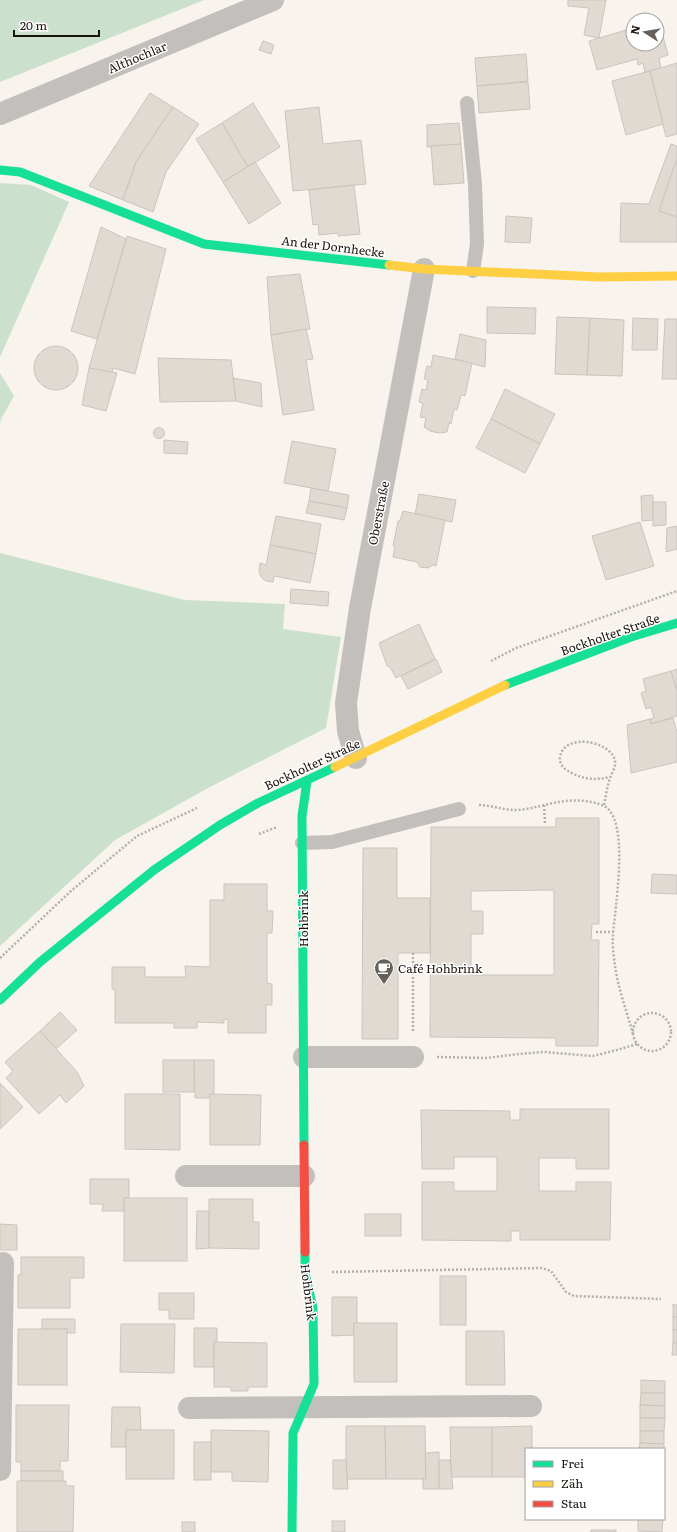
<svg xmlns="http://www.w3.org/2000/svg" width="677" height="1532" viewBox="0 0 677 1532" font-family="Literata,serif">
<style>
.green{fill:#cbe0cd}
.building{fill:#e0dad3;stroke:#c9c5be;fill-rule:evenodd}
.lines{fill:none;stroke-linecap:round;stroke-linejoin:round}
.path{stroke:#b3b0ac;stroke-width:2.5;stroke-dasharray:2 2;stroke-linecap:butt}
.lane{stroke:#c3bfbc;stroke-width:14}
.street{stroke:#c3bfbc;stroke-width:22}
.fast{stroke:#16e098;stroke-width:9}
.slow{stroke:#ffcf43;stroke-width:9}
.jam{stroke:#f24e42;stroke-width:9}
.labels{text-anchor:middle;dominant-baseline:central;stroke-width:3;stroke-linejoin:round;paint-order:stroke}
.street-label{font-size:12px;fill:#18130c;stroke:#fff}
.poi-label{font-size:12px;fill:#18130c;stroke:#fff;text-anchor:start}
</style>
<rect width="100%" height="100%" fill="#f8f3ec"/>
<!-- green -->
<g class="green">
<path d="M0 0H204L0 82Z"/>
<path d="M0 183 31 185 69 202 0 357Z"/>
<path d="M0 373 14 396 1 419 0 424Z"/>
<path d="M0 553 184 600 285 604 283 629 341 637 326 728 208 788 115 840 0 946Z"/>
</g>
<!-- building -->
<g class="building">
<path d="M568 0H606L599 38 584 35 589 8 568 6Z"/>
<path d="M660 25 668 55 659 58 661 68 645 72 643 63 638 65 637 59 597 70 589 41 633 28V44H657V26Z"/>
<path d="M263 41 274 45 271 54 259 50Z"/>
<path d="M526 54 528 81 477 86 475 58Z"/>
<path d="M677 63V134L666 137 650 71Z"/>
<path d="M650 71 663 124 626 135 612 81Z"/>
<path d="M528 82 530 109 479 113 477 86Z"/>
<path d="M150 93 173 107 136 162 123 200 89 186Z"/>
<path d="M253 103 280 147 248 167 222 123Z"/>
<path d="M173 107 199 124 166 172 153 212 123 200 136 162Z"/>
<path d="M319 107 323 144 361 140 366 184 293 191 285 111Z"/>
<path d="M222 123 248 167 223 182 196 139Z"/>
<path d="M459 123 461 144 427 147V125Z"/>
<path d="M461 144 464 183 434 185 431 146Z"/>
<path d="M671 144 677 146V162L659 211 677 217V242H620L621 203 649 204Z"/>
<path d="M676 161 677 162V217L659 211Z"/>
<path d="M255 162 281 203 249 224 223 182Z"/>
<path d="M354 185 360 234 338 236V233L319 235 318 224 313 225 309 190Z"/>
<path d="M506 216 532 218 530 243 505 242Z"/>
<path d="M101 227 126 239 97 339 71 331Z"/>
<path d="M127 236 166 249 135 374 113 368 112 373 89 368Z"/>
<path d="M300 274 310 329 271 335 267 277Z"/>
<path d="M487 307 536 308 535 334 487 333Z"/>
<path d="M557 317 590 318 587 375 555 374Z"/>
<path d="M590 318 624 320 622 376 587 375Z"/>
<path d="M633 318 658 319 657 350H632Z"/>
<path d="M665 319H677V379H662Z"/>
<path d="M306 329 313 359 306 360 314 410 283 415 271 335Z"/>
<path d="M460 334 486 340 485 367 455 359Z"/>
<circle cx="56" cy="368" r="22"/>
<path d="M433 355 472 363 465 396 461 395 457 410 454 409 451 424 449 423 447 432 439 433 430 431 424 427 426 418 420 417 423 403 419 402 422 389 426 390 428 380 424 379 427 366 431 367Z"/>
<path d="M158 358 231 360 236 401 160 402Z"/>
<path d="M89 368 117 373 106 411 82 405Z"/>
<path d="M233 378 261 383 262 407 236 401Z"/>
<path d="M505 389 555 414 540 444 491 419Z"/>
<path d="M491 419 540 444 525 473 476 448Z"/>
<circle cx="159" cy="433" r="5.5"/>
<path d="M164 440 188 442 187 454 164 453Z"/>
<path d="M292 441 336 449 328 491 284 483Z"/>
<path d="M311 488 349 495 347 508 309 501Z"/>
<path d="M419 494 456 500 452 522 415 514Z"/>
<path d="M653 495V520L642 521 641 496Z"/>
<path d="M309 501 347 508 344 520 306 513Z"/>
<path d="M653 502H666V525L653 526Z"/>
<path d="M403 511 445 520 436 566 433 565 428 568 420 567 417 562 393 557 395 546H393L398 521H400Z"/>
<path d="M276 516 321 524 316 554 270 545Z"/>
<path d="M640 522 654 566 606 580 592 536Z"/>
<path d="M677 526V549L666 552 667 528Z"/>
<path d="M270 545 316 554 310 583 274 576 273 582 266 581 261 577 259 571 260 563 266 565Z"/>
<path d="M291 589 329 592 328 606 290 603Z"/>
<path d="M419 624 435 659 396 678 390 667 387 666 379 643Z"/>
<path d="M436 659 442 672 408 689 401 676Z"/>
<path d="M677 669V691L671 671Z"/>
<path d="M671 671 677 691V716L651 724 650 719 654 718 651 707 646 709 641 693 646 691 643 679Z"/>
<path d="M673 718 677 732V762L631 773 627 725 650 719 651 724Z"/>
<path d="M556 818H599V924H592L591 940H599L598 1046H556V1038L430 1037 431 827H556ZM554 890V975H471V934H483V911H471V891Z"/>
<path d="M363 848H397V898H430V953H398V1039H362Z"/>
<path d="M652 874 677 875V894L651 893Z"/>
<path d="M224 884H267V911H273L272 933H267V983L272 984V1005H266V1033H228V1019H224V1023L197 1022V1028H174V1023H115V989H112V967H145V977H186L185 966 210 967V900H224Z"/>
<path d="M60 1012 77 1030 56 1049 40 1031Z"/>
<path d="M40 1031 77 1072 84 1086 66 1103 60 1095 39 1114 6 1078 13 1071 5 1062Z"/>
<rect x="163" y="1060" width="31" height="32"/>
<path d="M194 1060H214V1095L210 1094V1098H195Z"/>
<path d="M0 1083 23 1107 0 1129Z"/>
<path d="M125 1094H180V1150L125 1149Z"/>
<path d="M210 1094 261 1095 260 1145H210Z"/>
<path d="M520 1109H609V1169H576V1158H539V1191H576V1182H611L610 1240H520V1231H511V1241L422 1240V1182H454V1191H497V1157H454V1169H422L421 1110 510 1111V1120H520Z"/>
<path d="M90 1179H129V1198H124V1211H102L103 1204H90Z"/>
<rect x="124" y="1198" width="63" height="63"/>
<path d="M209 1199H253V1222H259V1249L209 1248Z"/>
<path d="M197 1211H209V1248L196 1249Z"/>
<rect x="365" y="1214" width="36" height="22"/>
<path d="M0 1224 17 1225V1250H0Z"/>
<path d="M21 1257H84V1278H70V1308H18V1275H21Z"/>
<rect x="440" y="1276" width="26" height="49"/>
<path d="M159 1293H194V1319H169V1310H159Z"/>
<path d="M332 1297H357V1323H354V1335L332 1336Z"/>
<path d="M673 1304 677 1305V1317H673Z"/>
<rect x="673" y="1317" width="4" height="13"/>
<path d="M42 1319H75V1333H67V1329H42Z"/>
<rect x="354" y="1323" width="43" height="59"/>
<path d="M121 1324H175L174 1373 120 1372Z"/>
<path d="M194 1328H217V1342H214V1367H194Z"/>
<rect x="18" y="1329" width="49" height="56"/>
<rect x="673" y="1330" width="4" height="13"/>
<path d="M466 1331H504L505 1385H466Z"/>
<path d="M214 1342 267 1343V1387H248V1391H231V1387H214Z"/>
<path d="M673 1343H677V1355H672Z"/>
<path d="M641 1380 665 1381V1393H641Z"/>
<path d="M641 1393H665V1406L640 1405Z"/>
<path d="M16 1405H69L68 1461H60V1471H21V1462H16Z"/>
<path d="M640 1405 665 1406V1418H640Z"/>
<path d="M112 1407H140L141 1430H126V1447H111Z"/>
<path d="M640 1418H665L664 1431H640Z"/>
<path d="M346 1426H385L386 1479H346Z"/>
<path d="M385 1426H425L426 1479H386Z"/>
<path d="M532 1426V1449H526V1477H492V1427Z"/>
<path d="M450 1427H492V1477H451Z"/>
<rect x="126" y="1430" width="48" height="49"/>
<path d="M211 1430 269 1431 268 1482 232 1481V1472H211Z"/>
<path d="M640 1431H664V1444L640 1443Z"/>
<rect x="194" y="1442" width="17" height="38"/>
<path d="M640 1443 664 1444V1449H639Z"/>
<path d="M439 1452V1489H423V1479H426L425 1453Z"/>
<path d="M333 1460H346L348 1489H333Z"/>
<path d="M439 1460H450L453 1489H439Z"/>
<rect x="21" y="1471" width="42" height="10"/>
<path d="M17 1481H66V1486H74L73 1532H17Z"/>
<path d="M638 1519H663L662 1532 638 1531Z"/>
<rect x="332" y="1521" width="13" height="11"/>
<rect x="182" y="1522" width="13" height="10"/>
<rect x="591" y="1530" width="25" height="2"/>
</g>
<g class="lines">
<!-- path -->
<g class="path">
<path d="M491 661 516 648 677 591"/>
<path d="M479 805C491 805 503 810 515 810 525 810 535 807 545 805 564 800 583 798 602 805 632 816 614 911 613 936 612 946 614 957 615 966 618 988 627 1012 633 1034"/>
<path d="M544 805 545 824"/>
<path d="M604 805C606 796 607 787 610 778 612 773 616 767 615 761 612 741 564 732 560 757 559 765 565 770 572 773 585 780 596 780 610 777"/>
<path d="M259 834 277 827"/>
<path d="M596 932H613"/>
<path d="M0 958 71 891 137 836 197 808"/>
<circle cx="652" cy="1032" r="19"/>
<path d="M413 1031V953"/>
<path d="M437 1057 486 1058 518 1054 544 1052 593 1056 617 1050 637 1044"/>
<path d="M332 1272 541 1268 551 1271 566 1292 574 1296 661 1299"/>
</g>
<!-- lane -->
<g class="lane">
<path d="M467 103 475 184 477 244 473 271"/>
<path d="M302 843 332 842 459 809"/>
</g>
<!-- street -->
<g class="street">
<path d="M0 114 273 0"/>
<path d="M356 758 348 731 346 703 360 608 424 269"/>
<path d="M304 1057H413"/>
<path d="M186 1176H304"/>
<path d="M189 1408 531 1406"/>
<path d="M0 1470 3 1263"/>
</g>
<!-- fast -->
<g class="fast">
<path d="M0 170 20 172 204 244 389 265"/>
<path d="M505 685 631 637 677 623"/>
<path d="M0 1000 40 962 154 870 220 825 258 803 335 767"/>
<path d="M304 1145 302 816 307 781"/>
<path d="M292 1532 293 1433 314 1384 313 1308 305 1273V1252"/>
</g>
<!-- slow -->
<g class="slow">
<path d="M389 265 424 269 599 277 677 276"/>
<path d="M335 767 505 685"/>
</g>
<!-- jam -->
<path class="jam" d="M304 1145 305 1252"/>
</g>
<!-- icons -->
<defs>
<g id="cafe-pin" transform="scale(1)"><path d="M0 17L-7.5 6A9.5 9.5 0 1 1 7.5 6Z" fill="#66615a" stroke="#fff"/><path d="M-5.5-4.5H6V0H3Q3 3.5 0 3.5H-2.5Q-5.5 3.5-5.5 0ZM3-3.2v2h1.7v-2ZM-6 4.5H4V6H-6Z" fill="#fff"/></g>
</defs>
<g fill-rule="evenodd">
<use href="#cafe-pin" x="384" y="968"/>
</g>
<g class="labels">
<!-- street labels -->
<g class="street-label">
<text transform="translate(137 57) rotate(-23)">Althochlar</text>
<text transform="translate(333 246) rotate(7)">An der Dornhecke</text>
<text transform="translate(378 513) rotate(-79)">Oberstraße</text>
<text transform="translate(610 634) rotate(-19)">Bockholter Straße</text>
<text transform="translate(312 764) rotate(-25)">Bockholter Straße</text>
<text transform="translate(303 919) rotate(-90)">Hohbrink</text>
<text transform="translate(309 1292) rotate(83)">Hohbrink</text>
</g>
<!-- poi labels -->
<g class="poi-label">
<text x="398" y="968">Café Hohbrink</text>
</g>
</g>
<!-- legend -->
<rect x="525" y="1448" width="140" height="72" fill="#ffffff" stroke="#a3a19e"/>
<rect x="533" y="1461" width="20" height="6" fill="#16e098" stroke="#a3a19e"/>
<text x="561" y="1468" font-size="12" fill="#18130c">Frei</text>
<rect x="533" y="1481" width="20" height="6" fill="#ffcf43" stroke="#a3a19e"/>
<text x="561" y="1488" font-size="12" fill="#18130c">Zäh</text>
<rect x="533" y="1501" width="20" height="6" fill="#f24e42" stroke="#a3a19e"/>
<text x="561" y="1508" font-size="12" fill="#18130c">Stau</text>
<!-- north arrow -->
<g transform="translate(645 32) rotate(282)"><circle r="19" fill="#ffffff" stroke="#a3a19e"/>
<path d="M0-3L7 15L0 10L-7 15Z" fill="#66615a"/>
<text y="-6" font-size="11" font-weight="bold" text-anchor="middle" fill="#18130c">N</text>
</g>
<!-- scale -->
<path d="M14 30v6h85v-6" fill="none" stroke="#18130c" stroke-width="2"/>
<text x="20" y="30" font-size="12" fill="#18130c" stroke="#ffffff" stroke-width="3" paint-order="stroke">20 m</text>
</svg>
